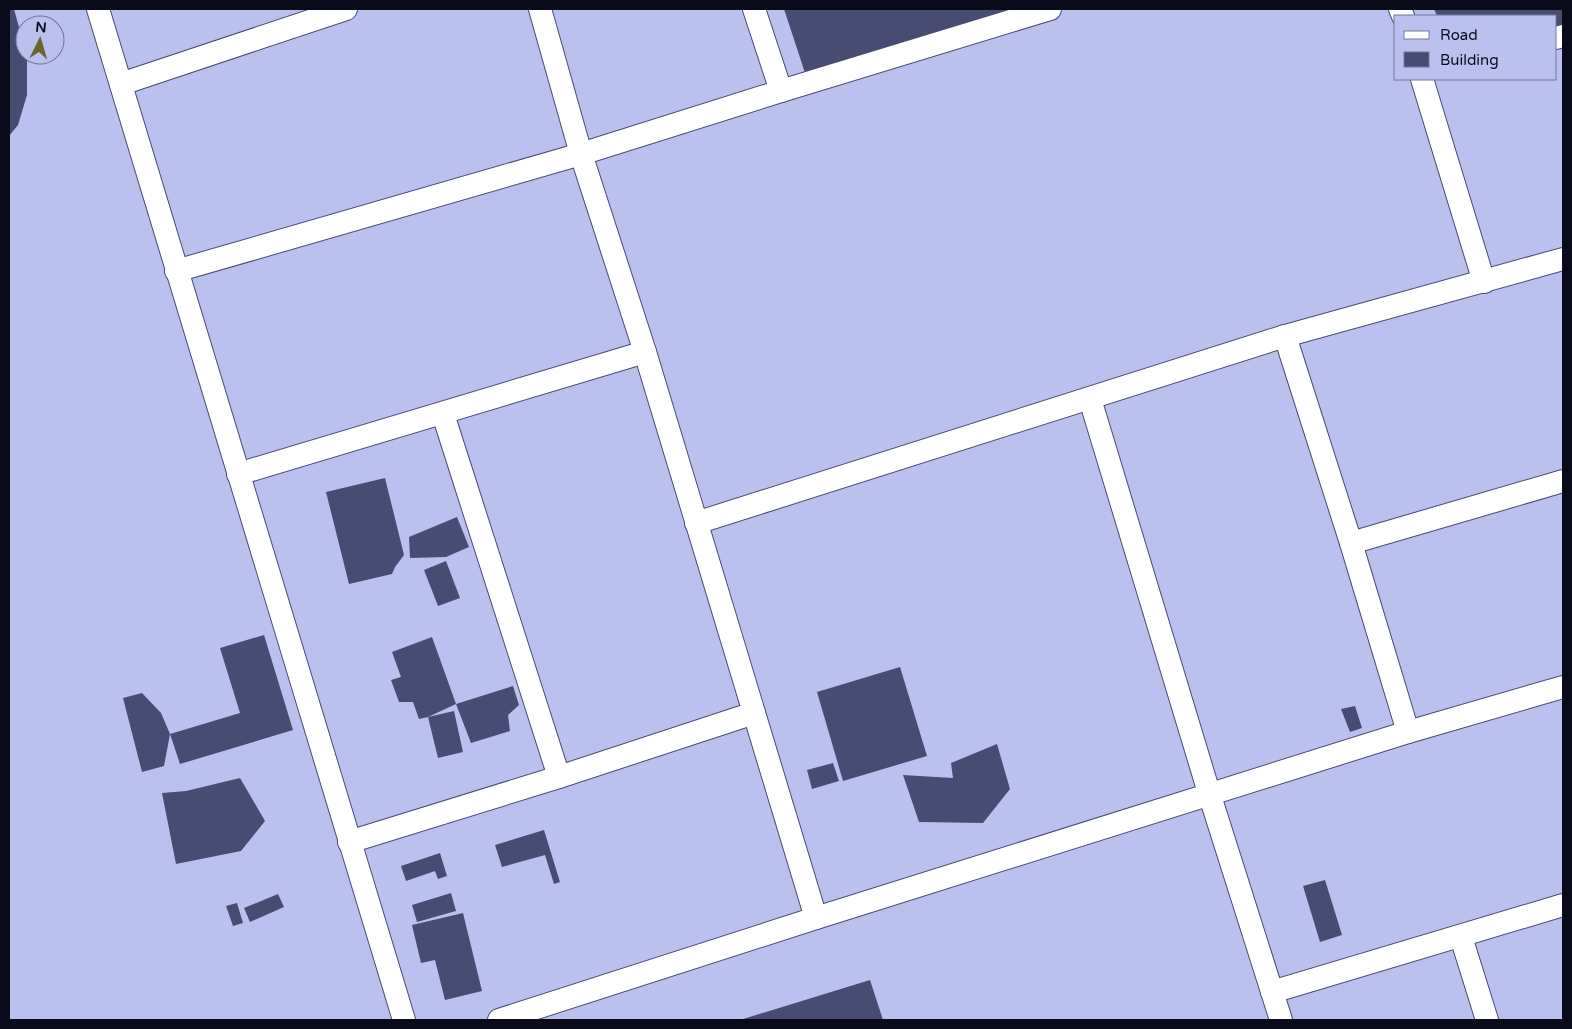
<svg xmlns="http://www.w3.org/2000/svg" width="1572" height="1029" viewBox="0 0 1572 1029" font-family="'Varela Round',sans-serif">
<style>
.building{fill:#484c72}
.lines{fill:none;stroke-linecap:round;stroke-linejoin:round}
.minor-casing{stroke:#484c72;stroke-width:24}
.minor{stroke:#fff;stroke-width:22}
</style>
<rect width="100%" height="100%" fill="#bbc1ee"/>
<!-- building -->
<g class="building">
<path d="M9 9H14L25 49V55L27 57V95L18 125 9 136Z"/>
<path d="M784 9H1020L805 73Z"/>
<path d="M1434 9H1563V29L1556 32V16H1437Z"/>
<path d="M385 478 404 555 395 567 392 574 349 584 326 492Z"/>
<path d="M457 517 469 547 446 557 410 558 409 537Z"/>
<path d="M446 561 460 598 438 606 424 570Z"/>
<path d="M264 635 293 730 180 764 170 734 240 713 220 648Z"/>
<path d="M432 637 456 704 513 686 519 705 508 715 510 731 471 743 456 704 428 717 419 719 413 702H399L391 680 401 677 392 652Z"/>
<path d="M900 667 927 756 843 781 817 692Z"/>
<path d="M142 693 161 713 170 734 164 766 142 772 123 698Z"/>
<path d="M1355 706 1362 728 1350 732 1341 709Z"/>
<path d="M454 711 463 752 438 758 428 717Z"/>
<path d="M997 744 1010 789 983 823 919 822 903 775 953 778 951 763Z"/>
<path d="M833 763 839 781 812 789 807 770Z"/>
<path d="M240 778 265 821 241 851 176 864 162 793 186 791Z"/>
<path d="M544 830 560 882 554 884 545 855 502 867 495 845Z"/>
<path d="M440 853 447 876 438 879 435 871 406 881 401 866Z"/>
<path d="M1325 880 1342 935 1320 942 1303 886Z"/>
<path d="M451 893 456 911 417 922 412 905Z"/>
<path d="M278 894 284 907 250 922 244 908Z"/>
<path d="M237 903 243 923 233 926 226 906Z"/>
<path d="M463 913 482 991 445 1000 435 960 421 963 412 925Z"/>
<path d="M870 980 883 1020H740Z"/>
</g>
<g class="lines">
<!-- minor casing -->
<g class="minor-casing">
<g id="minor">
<path d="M98 9 404 1020"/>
<path d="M540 9 581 154 645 352 816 918"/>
<path d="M754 9 781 91"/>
<path d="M1400 9 1403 16"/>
<path d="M1556 38 1563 36"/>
<path d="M1422 79 1484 282"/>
<path d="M121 84 346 9"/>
<path d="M176 271 581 154 781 91 1050 9"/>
<path d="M1285 336 1351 543 1408 732"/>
<path d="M1090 399 1210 796 1281 1020"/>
<path d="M443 414 559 777"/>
<path d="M238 474 645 352"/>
<path d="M696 523 1285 336 1563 259"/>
<path d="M1351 543 1563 481"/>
<path d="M349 842 559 777 754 713"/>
<path d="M1461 937 1487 1020"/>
<path d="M1272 992 1563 905"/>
<path d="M499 1020 816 918 1408 732 1563 687"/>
</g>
</g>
<!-- minor -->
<use href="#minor" class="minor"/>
</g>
<!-- border -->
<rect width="1572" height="1029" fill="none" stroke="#0a0b1a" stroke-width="20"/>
<!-- legend -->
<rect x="1394" y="15" width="162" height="65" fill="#bbc1ee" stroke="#747899"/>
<rect x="1404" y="31" width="25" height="8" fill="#ffffff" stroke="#747899"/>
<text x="1440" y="40" font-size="15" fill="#0a0b1a">Road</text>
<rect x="1404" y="52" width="25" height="15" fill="#484c72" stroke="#747899"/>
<text x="1440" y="65" font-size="15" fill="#0a0b1a">Building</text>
<!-- north arrow -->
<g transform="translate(40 40) rotate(5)"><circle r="24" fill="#bbc1ee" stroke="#747899"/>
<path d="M0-4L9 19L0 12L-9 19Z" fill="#6c632f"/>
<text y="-8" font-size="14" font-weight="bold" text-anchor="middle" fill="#0a0b1a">N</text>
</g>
</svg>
